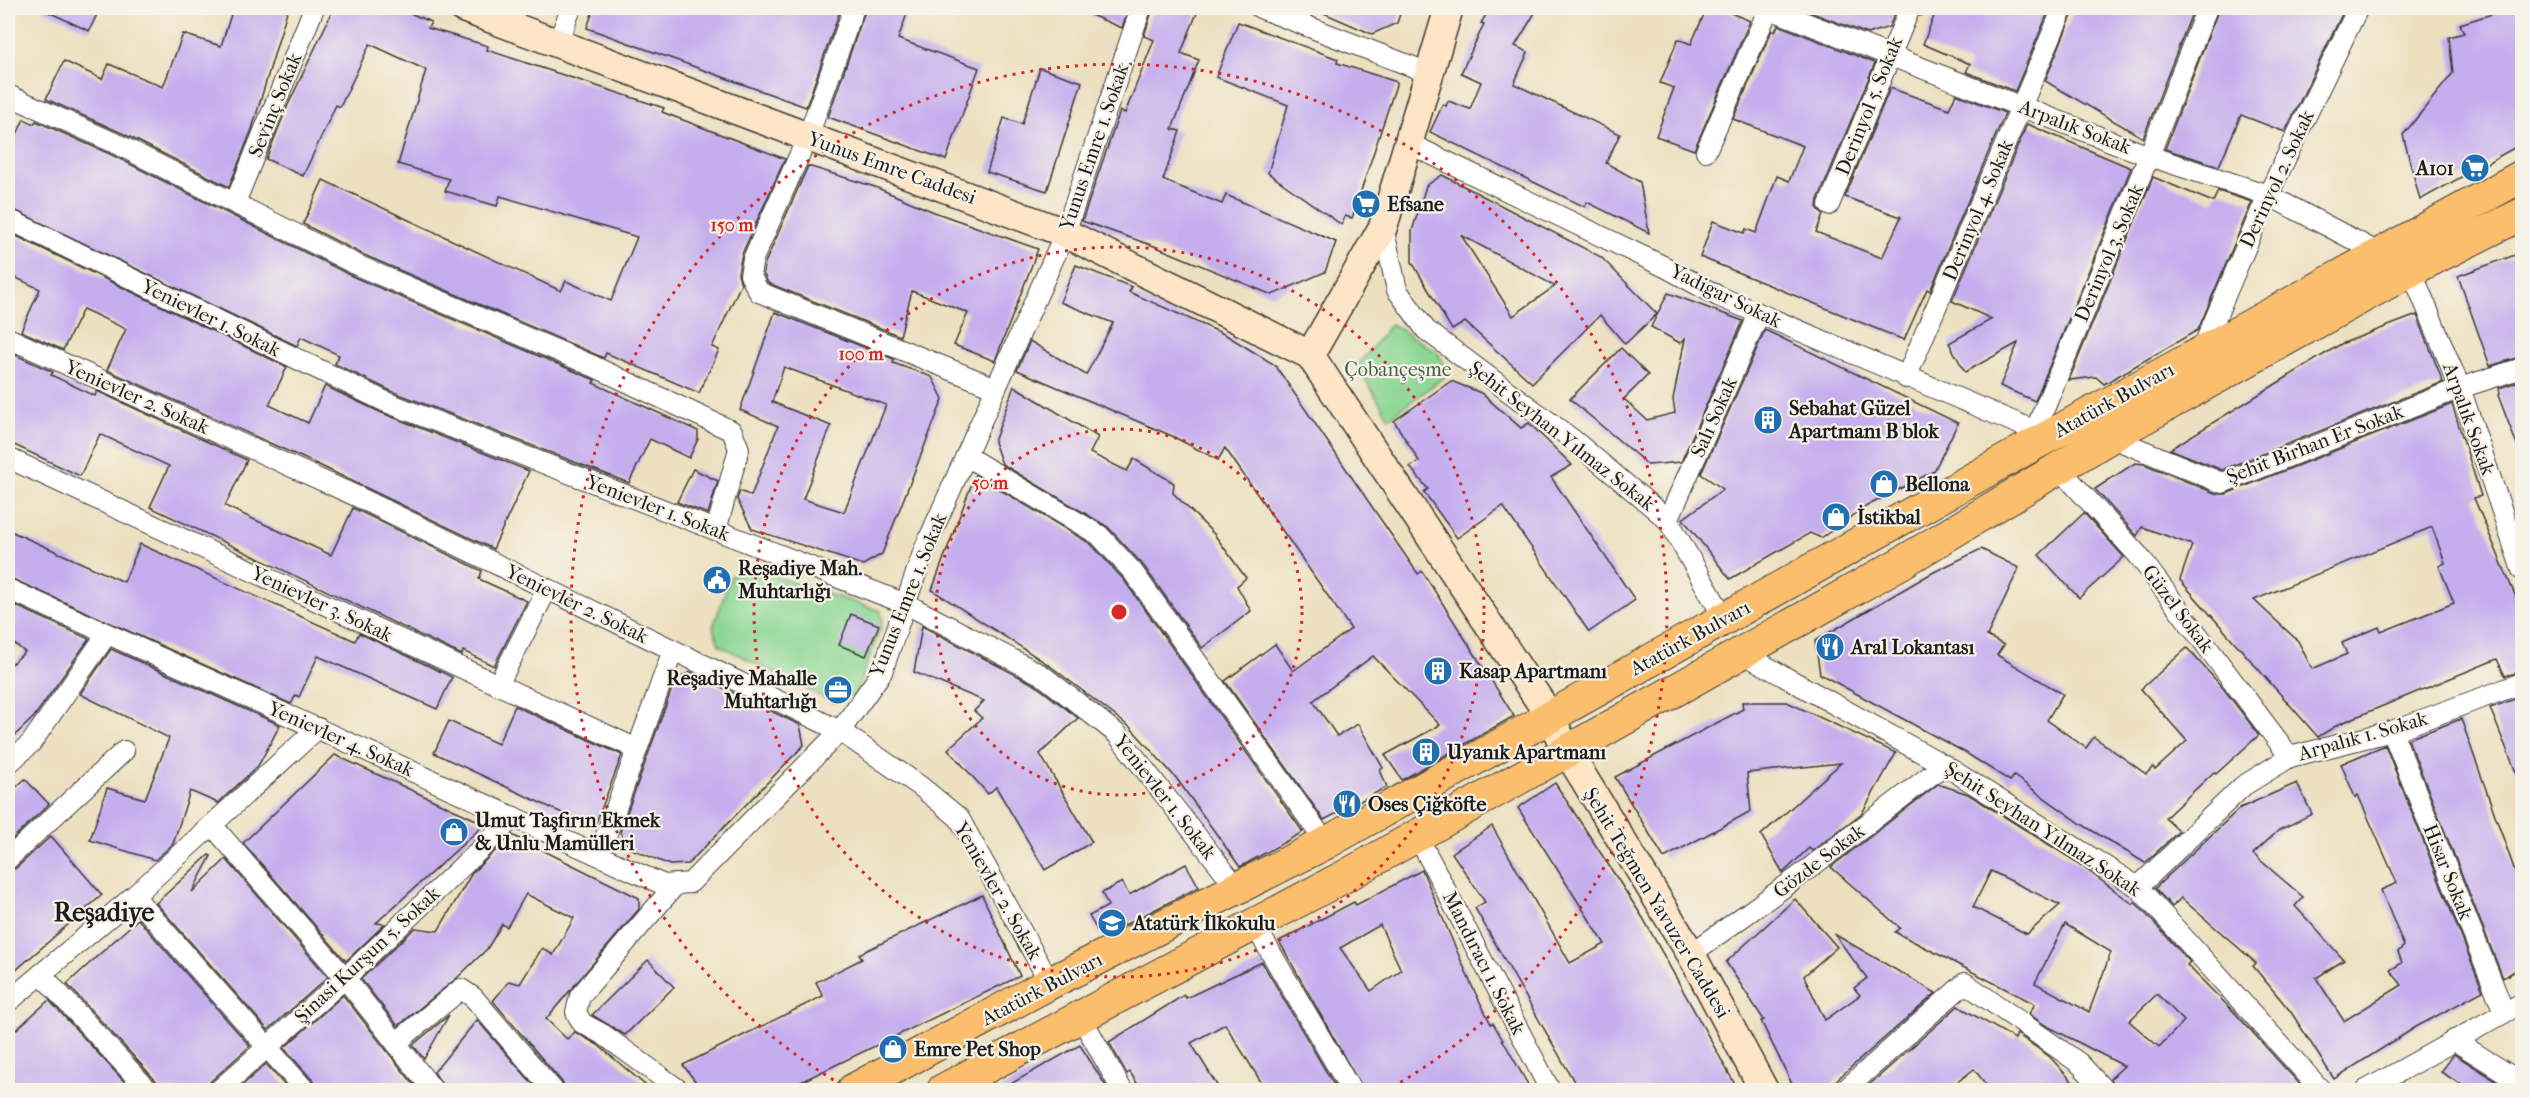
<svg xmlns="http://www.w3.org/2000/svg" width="2530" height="1098" viewBox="0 0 2530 1098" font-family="'IM FELL French Canon',serif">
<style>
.green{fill:#8cd794;stroke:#547a58;stroke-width:1.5}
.building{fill:#c5aeee;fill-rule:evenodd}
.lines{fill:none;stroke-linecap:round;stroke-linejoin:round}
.street-casing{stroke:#3b3935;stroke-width:22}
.secondary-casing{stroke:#3b3935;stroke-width:31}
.primary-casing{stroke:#3b3935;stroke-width:34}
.street{stroke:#fff;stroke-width:20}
.secondary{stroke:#fde5c5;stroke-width:28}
.primary{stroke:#fabe6d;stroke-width:32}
.ring{fill:none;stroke:#d62828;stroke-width:3;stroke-dasharray:3 6}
.labels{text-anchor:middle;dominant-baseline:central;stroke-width:4.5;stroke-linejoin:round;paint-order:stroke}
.street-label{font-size:20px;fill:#1c1c1c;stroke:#f7f3e8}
.poi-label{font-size:20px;font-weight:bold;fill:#1c1c1c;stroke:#f7f3e8;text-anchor:start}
.park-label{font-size:20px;fill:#435d46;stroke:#f7f3e8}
.district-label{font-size:26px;font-weight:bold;fill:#1c1c1c;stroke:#f7f3e8}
.centre{fill:#d62828;stroke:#f7f3e8;stroke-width:3}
.ring-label{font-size:18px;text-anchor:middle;font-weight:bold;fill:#d62828;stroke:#f7f3e8;stroke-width:4.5;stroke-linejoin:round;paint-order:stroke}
</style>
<rect width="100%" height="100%" fill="#f7f3e8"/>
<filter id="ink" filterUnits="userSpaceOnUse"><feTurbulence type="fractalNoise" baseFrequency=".0167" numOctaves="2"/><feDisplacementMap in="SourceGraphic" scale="12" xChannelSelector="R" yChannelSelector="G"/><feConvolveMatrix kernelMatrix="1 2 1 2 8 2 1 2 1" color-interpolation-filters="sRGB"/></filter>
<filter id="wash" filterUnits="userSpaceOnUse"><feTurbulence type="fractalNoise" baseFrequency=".008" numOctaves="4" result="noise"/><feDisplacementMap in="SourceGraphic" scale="24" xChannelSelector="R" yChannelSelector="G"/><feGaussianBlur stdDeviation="1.35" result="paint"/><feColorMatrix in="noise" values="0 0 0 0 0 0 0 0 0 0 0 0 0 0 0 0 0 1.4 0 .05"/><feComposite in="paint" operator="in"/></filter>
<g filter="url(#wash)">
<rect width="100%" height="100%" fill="#ede0c0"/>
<!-- green -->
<g class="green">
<path d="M1391 324 1437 352 1450 373 1389 418 1357 366Z"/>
<path d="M746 567 881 611 882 625 855 694 834 703 719 645 713 627 731 576Z"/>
</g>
<g id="blocks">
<!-- building -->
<g class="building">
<path d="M40 8H100L89 31Z"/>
<path d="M233 8H288L252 129 229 187 122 133 46 99 64 61 102 79 109 64 163 87 183 34 221 46Z"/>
<path d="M334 8H398L431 22 428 28 488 46 487 50 664 108 662 112 785 159 742 254 738 273 741 284 712 347 719 350 699 393 606 353 604 358 364 255 303 224 323 180 561 291 566 281 611 301 637 237 500 196 497 206 445 191 449 179 398 164 426 70 370 44 340 107 336 105 303 176 266 159 288 105Z"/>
<path d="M594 8H759L781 15 783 8H841L806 107 587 28Z"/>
<path d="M866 8H909L898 39 979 68 946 160 828 117Z"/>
<path d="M1074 8H1129L1122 28Z"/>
<path d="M1153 8H1199L1181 53 1199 60 1172 129 1180 131 1163 180 1222 204 1226 195 1336 242 1325 272 1272 295 1154 246 1082 221 1120 111 1125 113 1154 40 1144 36Z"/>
<path d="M1312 8H1402L1397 23 1372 34Z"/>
<path d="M1490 8H1538L1515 46 1528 52 1514 84 1620 134 1606 163 1640 182 1649 233 1587 202 1585 207 1430 132 1443 104 1446 106 1448 101 1470 109 1481 82 1461 73 1484 24 1481 23Z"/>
<path d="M1707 8H1719L1750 21 1694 150 1656 136 1674 88 1660 83 1678 39 1691 44Z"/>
<path d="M1799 8H1897L1889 27 1868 34Z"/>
<path d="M1922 8H1936V10L1937 8H2050L2015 91 1966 72 1970 64 1923 44 1936 11 1920 16Z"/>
<path d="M2075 8H2194L2143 138 2045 81Z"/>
<path d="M2219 8H2345L2285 132 2241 115 2219 166 2165 149Z"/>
<path d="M2511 8H2523V143L2420 200 2403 135 2453 73 2449 37 2464 33 2460 24Z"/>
<path d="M1238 22 1338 59 1337 63 1397 82 1352 218 1345 216 1342 225 1268 173 1288 105 1216 77Z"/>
<path d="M1778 25 1875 63 1818 200 1817 207 1823 215 1816 232 1882 258 1901 217 1845 197 1890 88 1949 109 1956 94 2005 113 1930 291 1927 289 1904 340 1700 257 1713 221 1744 233 1746 229 1756 233 1777 176 1789 181 1803 146 1733 119 1772 30 1775 32Z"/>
<path d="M1040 68 1082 82 1047 191 987 172 1004 118 1022 124Z"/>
<path d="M24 119 34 124 36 121 112 155 354 277 588 377 595 380 593 383 698 431V439L689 458 650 439 629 483 391 391 335 364 339 355 301 337 297 346 8 207V154Z"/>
<path d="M2027 124 2131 168 2035 401 2000 386 2018 343 1965 372 1949 343 1992 319 1952 301Z"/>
<path d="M808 166 875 187 934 212 1038 249 995 361 954 345 968 313 912 291 900 336 768 283 763 273 765 263Z"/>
<path d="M1442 175 1601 257 1657 314 1625 344 1600 315 1532 383 1465 322 1452 330 1412 262V231L1426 186ZM1461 235 1555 286 1513 316Z"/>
<path d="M2153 177 2213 202 2218 191 2252 202 2198 330 2104 384 2096 377 2069 380Z"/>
<path d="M8 232 287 367 269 405 308 423 325 386 382 413 529 471 493 549 321 466 107 370 126 329 83 309 63 350 21 331 40 289 8 274Z"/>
<path d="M2523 252V356L2490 366 2458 276Z"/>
<path d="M1076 265 1132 287 1129 292 1226 335 1275 365 1418 574 1422 571 1514 716 1402 780 1385 755 1440 725 1373 656 1313 701 1337 736 1358 724 1383 768 1380 770 1387 787 1324 820 1225 681 1275 644 1293 671 1351 629 1225 448 1218 460 1172 436 1017 370 1030 341 1086 375 1113 323 1060 302Z"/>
<path d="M1668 293 1743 321 1681 462 1648 465 1570 399 1621 348 1648 375 1624 399 1647 420 1675 413 1673 399 1685 339 1680 343 1651 327Z"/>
<path d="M775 312 894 359 893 363 932 377 943 399 882 554 863 565 752 529 737 499 740 491 751 496 778 426 740 410ZM784 367 886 405 844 512 803 499 831 426 772 402Z"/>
<path d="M2417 315 2443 382 2222 470 2170 449 2341 344Z"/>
<path d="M1765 330 1958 423 1934 471 1867 506 1821 538 1810 533 1730 579 1683 519 1723 489 1701 474Z"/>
<path d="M11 353 53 372 51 375 95 396 97 391 247 460 225 506 331 555 353 508 482 571 479 579 527 601 494 666 463 651 462 655 150 507 169 466 100 434 80 476 8 442V360Z"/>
<path d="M2523 380V455L2521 456 2498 395 2500 394 2499 388Z"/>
<path d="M1451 381 1481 393 1521 428 1529 423 1572 465 1551 477 1635 600 1589 632 1503 506 1457 538 1424 492 1428 489 1410 467 1419 461 1394 421Z"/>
<path d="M1014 386 1098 437 1090 453 1127 471 1134 459 1174 483 1173 493 1214 534 1246 578 1237 586 1251 611 1202 648 1143 565 1108 527 1002 464 994 442Z"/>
<path d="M2452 404 2481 496 2474 498 2523 614V671L2505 676 2497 659 2339 724 2318 737 2180 580 2192 545 2142 527 2137 536 2095 489 2135 463 2144 464 2217 494H2226ZM2432 527 2445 563 2439 566 2454 603 2381 632 2379 627 2342 643 2347 654 2312 669 2298 641 2254 600Z"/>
<path d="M693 469 718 481 708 514 677 502Z"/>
<path d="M975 475 1091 544 1124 580 1303 832 1240 867 1177 779 1131 728 1049 665 932 590Z"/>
<path d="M2084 513 2124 557 2079 598 2039 555Z"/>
<path d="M8 530 124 582 140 544 355 641 359 633 452 677 437 709 318 656 299 697 296 695 291 704 8 577Z"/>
<path d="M1981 549 2019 568 1987 636 2004 645 1997 655 2063 694 2047 720 2086 748 2094 737 2146 774 2153 767 2155 770 2187 741 2141 689 2187 648 2223 688 2259 735 2216 774 2214 772 2165 818 2179 831 2145 863 2083 825 2014 776 2010 781 1966 753 1820 674 1815 641 1932 573Z"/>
<path d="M8 602 89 639 34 717 8 742V667L25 652 8 639Z"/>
<path d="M851 614 879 625 866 656 839 645Z"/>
<path d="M922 626 1035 685 1078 718 1040 754 1092 842 1045 870 996 787 988 794 948 749 982 718 974 711 984 701 914 672Z"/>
<path d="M111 649 280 725 258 766 218 803 190 791 173 844 155 860 90 840 107 788 145 799 169 738 80 694Z"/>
<path d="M690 672 800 725 804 745 688 864 670 865 629 848 620 832 675 680Z"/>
<path d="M2523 696V787H2522L2490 708Z"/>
<path d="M1742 702H1787L1896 753 1862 813 1812 851 1809 848 1783 873 1761 835 1841 763 1747 773 1751 811 1664 858 1615 777 1743 709Z"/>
<path d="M515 706 622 755 594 828 434 753 449 721 498 744Z"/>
<path d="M2461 719 2523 894V966L2503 978 2408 739Z"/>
<path d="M2385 745 2483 991 2416 1027 2334 1079 2291 1012 2253 966 2256 963 2181 898 2172 907 2155 888 2240 808 2297 783 2312 814 2279 830 2253 854 2303 897 2295 906 2344 960 2316 978 2344 1021 2402 985 2390 970 2402 963 2398 952 2404 946 2381 890 2397 883 2358 795 2355 797 2341 764Z"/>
<path d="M335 755 485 824 376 923 385 924 346 961 243 843Z"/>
<path d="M25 779 49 804 8 843V785L12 791Z"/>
<path d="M1555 783 1643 918 1738 1090H1579L1475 908 1485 902 1452 853 1492 826 1570 963 1605 944 1518 808Z"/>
<path d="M1938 784 1968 794 2075 861 2133 904 2135 902 2190 962 2187 965 2234 1012 2305 1090H2116L2110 1079 2124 1066 2045 1025 2029 1014 2035 1004 1895 932 1900 928 1831 867ZM1991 871 2060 905 2027 934 1973 907ZM2065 924 2111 952 2089 1012 2035 983ZM2157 994 2184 1021 2159 1047 2129 1021Z"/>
<path d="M512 835 639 898V909L546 1019 567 1039 575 1032 598 1045 651 1090H565L562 1082 493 1001 509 981 520 984 542 948 553 955 574 918 526 894 507 927 502 924 487 949 457 978 398 1026 361 979 415 928 438 931 472 873Z"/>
<path d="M51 836 102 895 8 977V871L16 868Z"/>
<path d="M209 855 211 856 192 892 226 859 328 977 268 1030 156 903Z"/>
<path d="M1186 864 1199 887 1101 937 1089 916 1108 906 1102 893 1122 882 1129 895Z"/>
<path d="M1422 870 1472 986 1491 1024 1493 1023 1531 1090H1363L1279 941 1354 902 1356 905ZM1380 925 1401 970 1371 991 1340 948Z"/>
<path d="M982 895 1020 976 784 1090H702L683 1065 823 996 816 982 862 959 859 954Z"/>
<path d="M1795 899 1837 947 1804 976 1825 1020 1860 995 1854 988 1867 978 1834 934 1936 993 1825 1090H1795L1761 1021 1764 1020 1726 962Z"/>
<path d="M138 919 250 1046 211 1081 207 1090H160L157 1082 67 984Z"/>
<path d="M648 960 674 987 625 1035 592 1015Z"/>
<path d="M1262 962 1337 1090H1266L1225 1024 1191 1043 1220 1090H1141L1130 1072 1127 1074 1109 1042 1184 995 1186 998Z"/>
<path d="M343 995 387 1051 418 1090H317L314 1082 284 1048Z"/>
<path d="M49 1000 132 1090H8V1037Z"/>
<path d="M1958 1006 2015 1039 2017 1034 2050 1057 2080 1090H1990L1974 1069 1947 1090H1870L1867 1087Z"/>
<path d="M449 1015 424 1059 413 1045Z"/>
<path d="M477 1020 538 1090H445L434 1072Z"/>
<path d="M1080 1045 1106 1086 1097 1090H1000Z"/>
<path d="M2454 1054 2511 1090H2470L2441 1072Z"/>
<path d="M266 1064 289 1090H237Z"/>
</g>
</g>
</g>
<g filter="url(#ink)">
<use href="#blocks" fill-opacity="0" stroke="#3b3935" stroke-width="1.5"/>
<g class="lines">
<!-- street casing -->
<g class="street-casing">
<g id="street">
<path d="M854 8 808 136 753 259 750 275 759 292 996 388"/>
<path d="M1260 8 1429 73"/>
<path d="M1767 8 2149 156 2268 195 2379 253"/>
<path d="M558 43 571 8"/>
<path d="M8 95 117 144 359 266 593 366 732 431 739 449 716 530"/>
<path d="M1408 143 1667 268 1718 296 2035 431 2031 446"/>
<path d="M1706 151 1769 8"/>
<path d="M235 203 314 8"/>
<path d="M1829 205 1910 8"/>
<path d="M8 219 386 402 906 604 1042 675 1117 734 1238 889"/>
<path d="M1383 227 1397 290 1426 330 1572 439 1668 520 1725 620"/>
<path d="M2411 270 2460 388 2522 570"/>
<path d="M8 338 356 496 840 731 920 786 959 818 1050 983"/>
<path d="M2201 352 2268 195 2358 8"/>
<path d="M1906 378 2063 8"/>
<path d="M2035 431 2149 156 2207 8"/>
<path d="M2110 437 2222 483 2460 388 2522 368"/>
<path d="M966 456 1099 535 1133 572 1326 843"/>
<path d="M8 458 637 749"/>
<path d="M2058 467 2138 555 2290 757"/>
<path d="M1668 520 1759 314"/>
<path d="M8 589 664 885 690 883 840 731 882 672 924 550 1065 233 1141 8"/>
<path d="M1742 653 1944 765 2138 887 2321 1090"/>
<path d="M498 685 547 589"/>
<path d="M2392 731 2504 1012"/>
<path d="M8 764 31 743 107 634"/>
<path d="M212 825 345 978 433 1090"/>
<path d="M1417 835 1550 1090"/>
<path d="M599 855 673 650"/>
<path d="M8 859 124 751"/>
<path d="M676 884 580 996 576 1012 582 1023 604 1035 679 1090"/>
<path d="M2138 887 2243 786 2290 757 2392 731 2522 683"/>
<path d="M134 896 305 1090"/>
<path d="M1254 924 1351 1090"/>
<path d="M1691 954 1798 877 1944 765"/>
<path d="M41 974 148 1090"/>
<path d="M8 1002 134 896 318 728"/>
<path d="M1081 1017 1122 1090"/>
<path d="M2454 1040 2522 1083"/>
<path d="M396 1043 461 989 473 997 553 1090"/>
<path d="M219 1090 345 978 514 817"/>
<path d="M1845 1090 1965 983 2079 1063 2104 1090"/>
<path d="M2366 1090 2522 1003"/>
</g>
</g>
<!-- secondary casing -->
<g class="secondary-casing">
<g id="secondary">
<path d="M463 8 1065 233 1310 355 1549 715 1567 751 1691 954 1764 1090"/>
<path d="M1310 355 1383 227 1449 8"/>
</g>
</g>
<!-- primary casing -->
<g class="primary-casing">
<g id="primary">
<path d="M853 1090 1050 983 1326 843 2031 446 2522 176"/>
<path d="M943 1090 1349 874 1901 563 2122 430 2411 270 2522 214"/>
</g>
</g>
<!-- street -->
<use href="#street" class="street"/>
<!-- secondary -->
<use href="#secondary" class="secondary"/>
<!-- primary -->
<use href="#primary" class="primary"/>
</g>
</g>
<!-- distance rings -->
<g class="ring">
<circle cx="1119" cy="612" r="183"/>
<circle cx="1119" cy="612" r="365"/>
<path d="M849 1089A548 548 0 1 1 1389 1089"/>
</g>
<!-- icons -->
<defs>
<g id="supermarket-disc" transform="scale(1.5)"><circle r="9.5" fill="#1f6fb2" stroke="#f7f3e8"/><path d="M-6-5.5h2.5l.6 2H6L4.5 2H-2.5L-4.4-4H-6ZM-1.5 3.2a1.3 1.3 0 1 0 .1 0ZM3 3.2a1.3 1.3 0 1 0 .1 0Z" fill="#fff"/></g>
<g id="building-disc" transform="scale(1.5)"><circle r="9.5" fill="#1f6fb2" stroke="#f7f3e8"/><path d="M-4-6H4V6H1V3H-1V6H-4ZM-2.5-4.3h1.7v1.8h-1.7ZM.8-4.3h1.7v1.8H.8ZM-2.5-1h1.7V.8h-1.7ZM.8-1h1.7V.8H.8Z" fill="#fff"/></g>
<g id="shop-disc" transform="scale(1.5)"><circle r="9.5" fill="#1f6fb2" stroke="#f7f3e8"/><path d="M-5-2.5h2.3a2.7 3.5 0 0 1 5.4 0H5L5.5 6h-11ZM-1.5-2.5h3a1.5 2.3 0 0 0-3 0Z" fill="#fff"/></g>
<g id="civic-disc" transform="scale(1.5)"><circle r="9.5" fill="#1f6fb2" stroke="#f7f3e8"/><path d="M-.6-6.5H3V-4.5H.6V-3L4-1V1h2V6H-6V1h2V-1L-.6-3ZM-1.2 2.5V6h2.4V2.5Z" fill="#fff"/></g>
<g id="restaurant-disc" transform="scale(1.5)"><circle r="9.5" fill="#1f6fb2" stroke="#f7f3e8"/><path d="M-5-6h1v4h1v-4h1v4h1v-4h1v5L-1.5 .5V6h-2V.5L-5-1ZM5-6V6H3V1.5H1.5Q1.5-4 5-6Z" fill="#fff"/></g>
<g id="office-disc" transform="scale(1.5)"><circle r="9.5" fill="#1f6fb2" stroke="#f7f3e8"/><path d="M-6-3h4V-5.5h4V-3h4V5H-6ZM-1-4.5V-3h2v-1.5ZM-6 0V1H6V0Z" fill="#fff"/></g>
<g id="school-disc" transform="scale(1.5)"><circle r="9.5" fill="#1f6fb2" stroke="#f7f3e8"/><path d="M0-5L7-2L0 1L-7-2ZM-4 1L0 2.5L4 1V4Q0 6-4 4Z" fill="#fff"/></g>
</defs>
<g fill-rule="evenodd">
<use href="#supermarket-disc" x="2475" y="168"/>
<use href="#supermarket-disc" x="1366" y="204"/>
<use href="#building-disc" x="1768" y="420"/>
<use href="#shop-disc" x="1884" y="484"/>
<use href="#shop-disc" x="1836" y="517"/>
<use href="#civic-disc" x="717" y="580"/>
<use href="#restaurant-disc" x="1830" y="647"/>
<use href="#building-disc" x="1438" y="671"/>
<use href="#office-disc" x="838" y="690"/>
<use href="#building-disc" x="1426" y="752"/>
<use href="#restaurant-disc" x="1347" y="804"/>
<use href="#shop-disc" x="454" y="832"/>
<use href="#school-disc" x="1112" y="923"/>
<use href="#shop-disc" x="893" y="1049"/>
</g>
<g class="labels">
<!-- street labels -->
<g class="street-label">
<text transform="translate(275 105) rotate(-68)">Sevinç Sokak</text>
<text transform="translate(1869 106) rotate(-68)">Derinyol 5. Sokak</text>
<text transform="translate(2075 127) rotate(21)">Arpalık Sokak</text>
<text transform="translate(1094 147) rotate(-71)">Yunus Emre 1. Sokak</text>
<text transform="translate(892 168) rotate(20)">Yunus Emre Caddesi</text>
<text transform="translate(2277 179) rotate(-65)">Derinyol 2. Sokak</text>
<text transform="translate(1978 210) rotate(-67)">Derinyol 4. Sokak</text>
<text transform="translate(2109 253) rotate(-67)">Derinyol 3. Sokak</text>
<text transform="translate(1726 296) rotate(26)">Yadigar Sokak</text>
<text transform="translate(211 318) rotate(26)">Yenievler 1. Sokak</text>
<text transform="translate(137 397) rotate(24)">Yenievler 2. Sokak</text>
<text transform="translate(2114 400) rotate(-29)">Atatürk Bulvarı</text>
<text transform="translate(1714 417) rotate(-66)">Salı Sokak</text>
<text transform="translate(2469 419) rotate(70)">Arpalık Sokak</text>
<text transform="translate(1562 436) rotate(38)">Şehit Seyhan Yılmaz Sokak</text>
<text transform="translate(2315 444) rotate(-21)">Şehit Birhan Er Sokak</text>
<text transform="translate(658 508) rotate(21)">Yenievler 1. Sokak</text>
<text transform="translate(908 595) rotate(-68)">Yunus Emre 1. Sokak</text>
<text transform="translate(322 604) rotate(25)">Yenievler 3. Sokak</text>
<text transform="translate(577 604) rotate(26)">Yenievler 2. Sokak</text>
<text transform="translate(2178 609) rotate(53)">Güzel Sokak</text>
<text transform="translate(1690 638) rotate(-29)">Atatürk Bulvarı</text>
<text transform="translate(2363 736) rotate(-16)">Arpalık 1. Sokak</text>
<text transform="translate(341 739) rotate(24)">Yenievler 4. Sokak</text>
<text transform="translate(1165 797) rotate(52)">Yenievler 1. Sokak</text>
<text transform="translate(2043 829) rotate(33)">Şehit Seyhan Yılmaz Sokak</text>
<text transform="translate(1819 861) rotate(-37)">Gözde Sokak</text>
<text transform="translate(2448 872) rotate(68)">Hisar Sokak</text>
<text transform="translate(998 891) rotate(60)">Yenievler 2. Sokak</text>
<text transform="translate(1657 903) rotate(59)">Şehit Teğmen Yavuzer Caddesi</text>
<text transform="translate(367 955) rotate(-43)">Şinasi Kurşun 5. Sokak</text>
<text transform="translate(1484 963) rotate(63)">Mandıracı 1. Sokak</text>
<text transform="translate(1042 989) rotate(-28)">Atatürk Bulvarı</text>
</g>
<!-- poi labels -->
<g class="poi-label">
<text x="2454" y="168" text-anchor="end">A101</text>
<text x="1387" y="204">Efsane</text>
<text x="1789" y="408">Sebahat Güzel<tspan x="1789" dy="23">Apartmanı B blok</tspan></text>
<text x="1905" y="484">Bellona</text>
<text x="1857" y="517">İstikbal</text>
<text x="738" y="568">Reşadiye Mah.<tspan x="738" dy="23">Muhtarlığı</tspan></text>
<text x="1851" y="647">Aral Lokantası</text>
<text x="1459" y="671">Kasap Apartmanı</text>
<text x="817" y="678" text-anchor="end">Reşadiye Mahalle<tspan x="817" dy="23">Muhtarlığı</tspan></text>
<text x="1447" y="752">Uyanık Apartmanı</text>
<text x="1368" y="804">Oses Çiğköfte</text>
<text x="475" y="820">Umut Taşfırın Ekmek<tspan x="475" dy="23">&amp; Unlu Mamülleri</tspan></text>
<text x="1133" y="923">Atatürk İlkokulu</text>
<text x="914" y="1049">Emre Pet Shop</text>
</g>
<!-- park labels -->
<g class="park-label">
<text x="1398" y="369">Çobançeşme</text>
</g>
<!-- district labels -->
<g class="district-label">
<text x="104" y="912">Reşadiye</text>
</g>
</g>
<circle cx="1119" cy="612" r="9" class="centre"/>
<g class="ring-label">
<text x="732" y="231">150 m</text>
<text x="861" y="360">100 m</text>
<text x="990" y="489">50 m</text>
</g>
<!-- margin -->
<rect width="2530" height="1098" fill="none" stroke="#f7f3e8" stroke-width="30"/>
</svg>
